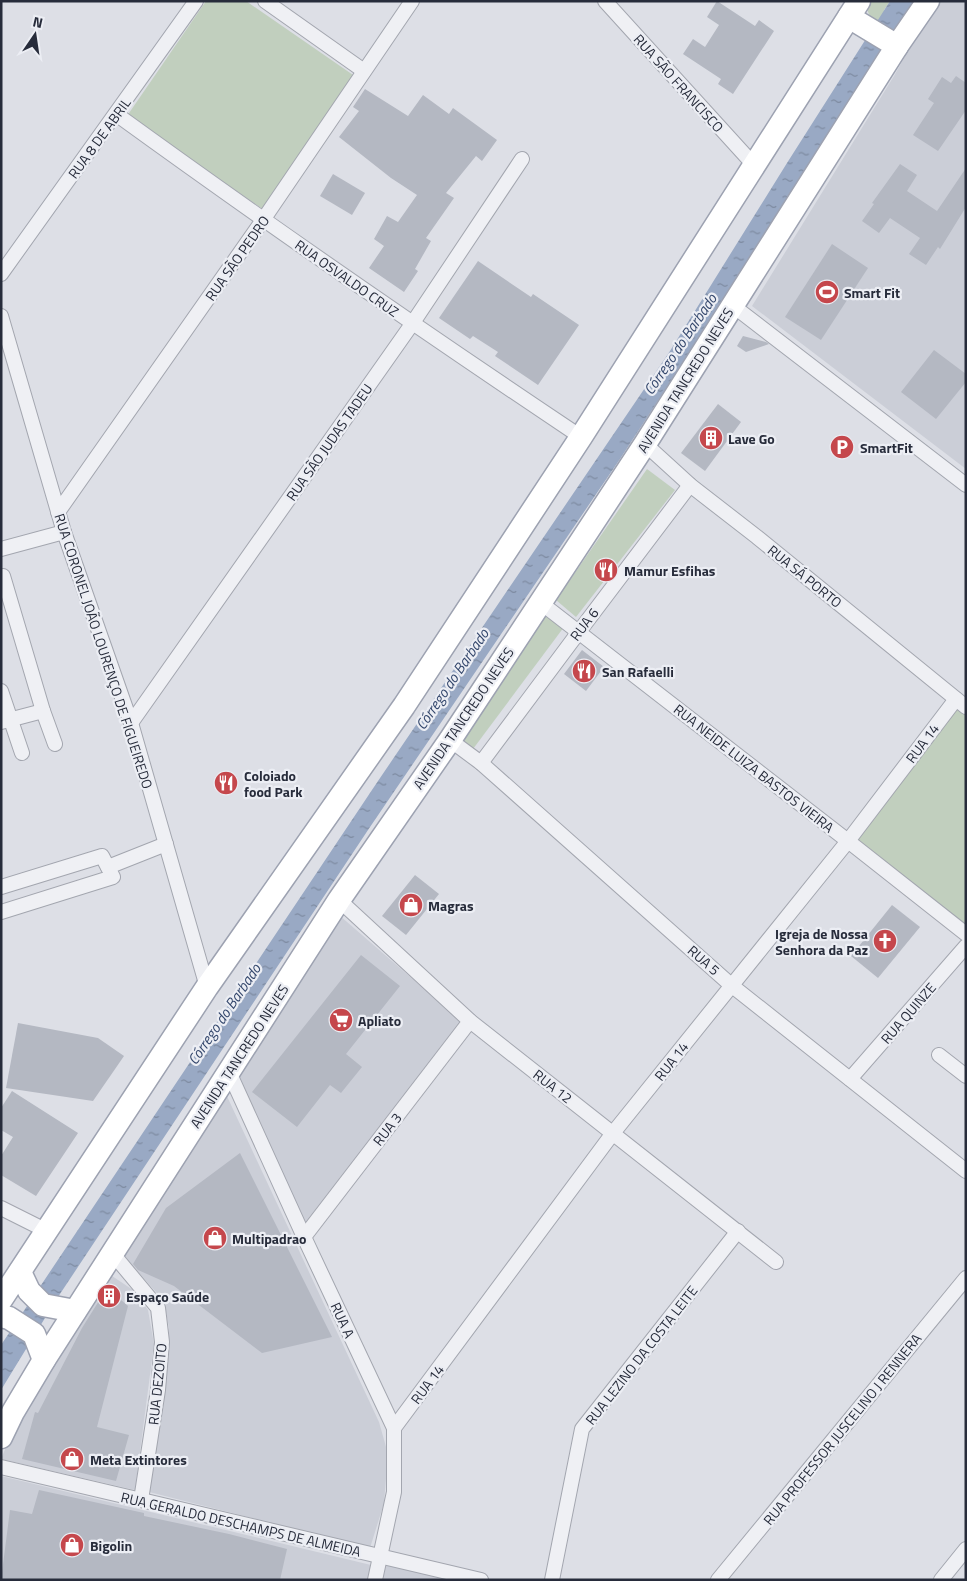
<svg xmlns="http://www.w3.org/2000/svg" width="967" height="1581" viewBox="0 0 967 1581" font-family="'Titillium Web',sans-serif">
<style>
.built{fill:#cbced7}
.green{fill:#c1cfbe}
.water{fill:url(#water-ripples)}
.building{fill:#b4b8c2}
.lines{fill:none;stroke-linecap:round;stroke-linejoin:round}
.minor-casing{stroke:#a3a6af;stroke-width:16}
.primary-casing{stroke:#9da2b1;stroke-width:25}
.minor{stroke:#eff0f4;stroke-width:14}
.primary{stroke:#fff;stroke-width:22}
.labels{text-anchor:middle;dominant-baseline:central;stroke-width:4.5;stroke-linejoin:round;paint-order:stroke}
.street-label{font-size:14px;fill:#272c3b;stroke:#eceef4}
.poi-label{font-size:14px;font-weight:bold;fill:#272c3b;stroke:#eceef4;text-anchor:start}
.water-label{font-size:15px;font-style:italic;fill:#34476c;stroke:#eceef4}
</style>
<defs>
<pattern id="water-ripples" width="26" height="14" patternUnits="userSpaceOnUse" patternTransform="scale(1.25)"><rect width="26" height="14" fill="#99a9c4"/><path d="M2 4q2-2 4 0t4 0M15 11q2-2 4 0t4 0" fill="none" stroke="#7d8aa0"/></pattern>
</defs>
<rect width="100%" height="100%" fill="#dddfe6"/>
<!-- built -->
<g class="built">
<path d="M936 1H966V469L752 306 894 76Z"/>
<path d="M339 915 461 1021 305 1224 236 1075Z"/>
<path d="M225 1092 379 1422 388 1454 384 1503 370 1548 149 1492 169 1328 164 1301 122 1254Z"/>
<path d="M109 1274 133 1290 148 1310 154 1344 135 1490 1 1459 22 1409Z"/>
<path d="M1 1476 371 1565 368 1580H1Z"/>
<path d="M386 1565 459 1580H383Z"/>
</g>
<!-- green -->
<g class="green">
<path d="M206 1H246L356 77 264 210 127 116Z"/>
<path d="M871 1H890L884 10 900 36 870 16C866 10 868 6 871 1Z"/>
<path d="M647 469 675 490 576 617 556 600Z"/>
<path d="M542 609 564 627 473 749 459 738Z"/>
<path d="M957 706 966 713V928L852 839Z"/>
</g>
<!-- water -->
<path class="water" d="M890 1H916L764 238 620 459 368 830 56 1300 1 1390V1345L378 781 670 351 787 163Z"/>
<!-- building -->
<g class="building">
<path d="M717 1 755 26 759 20 774 31 733 94 718 84 721 79 683 54 693 39 705 47 719 25 707 17Z"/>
<path d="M956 76 966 83V110L938 151 913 135 934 103 928 99 942 77 951 83Z"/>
<path d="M365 89 408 116 423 95 449 114 453 108 497 140 482 161 476 156 446 193 454 198 426 238 431 241 415 269 418 271 404 292 369 268 384 246 374 239 387 216 398 222 417 195 391 178 339 137 359 111 353 107Z"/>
<path d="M900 164 917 175 907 191 937 211 966 168V207L940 249 938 247 926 265 909 254 920 238 890 218 879 233 862 221 874 204 872 203Z"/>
<path d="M333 174 365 193 352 215 320 196Z"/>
<path d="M832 244 868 268 821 340 785 317Z"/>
<path d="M478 261 531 297 533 294 579 325 538 385 495 356 498 352 473 336 470 339 439 318Z"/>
<path d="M743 336 766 342 769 344 746 352 737 346Z"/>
<path d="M934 350 966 374V382L936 419 901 392Z"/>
<path d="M718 404 741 422 705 471 681 453Z"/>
<path d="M582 650 604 667 586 691 564 674Z"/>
<path d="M415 875 439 894 406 935 382 916Z"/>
<path d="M892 905 920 927 878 978 851 956Z"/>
<path d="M361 955 400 986 346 1054 362 1067 341 1093 330 1085 297 1127 252 1092Z"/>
<path d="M18 1023 98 1038 124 1056 93 1101 6 1088Z"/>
<path d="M12 1091 78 1133 36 1196 1 1175V1156L13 1137 1 1130V1108Z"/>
<path d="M240 1153 332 1337 262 1353 174 1286 138 1270 133 1264 166 1208Z"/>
<path d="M107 1288 128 1306 97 1427 129 1435 116 1481 22 1459 35 1412 38 1413 82 1328Z"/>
<path d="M39 1490 144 1513V1516L229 1534 287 1549 280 1580H1L10 1510 32 1514Z"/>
</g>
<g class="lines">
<!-- minor casing -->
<g class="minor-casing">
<g id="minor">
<path d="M265 1 364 71"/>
<path d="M605 1 754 165"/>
<path d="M116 114C269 225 424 332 581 437"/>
<path d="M1 274 196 1"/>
<path d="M732 305 966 485"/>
<path d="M1 316 64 532 131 723 207 987"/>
<path d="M645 444 690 485 757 537 966 707"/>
<path d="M58 512 263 220 412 1"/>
<path d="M1 549 64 532"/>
<path d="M3 576 43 711 55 744"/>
<path d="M541 603 848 841 966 934"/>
<path d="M1 691 22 753"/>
<path d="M1 722 43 711"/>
<path d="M131 723 412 324 522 159"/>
<path d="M450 740 481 763 731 985 966 1171"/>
<path d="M481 763 578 633 690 485"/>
<path d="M108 867 166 844"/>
<path d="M1 887 102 856 113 877 1 912"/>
<path d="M339 900 470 1021 776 1262"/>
<path d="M939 1055 966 1076"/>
<path d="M229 1072 304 1237 394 1428V1492L375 1580"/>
<path d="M850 1079 966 946"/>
<path d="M1 1208 47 1231"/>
<path d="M304 1237 470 1021"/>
<path d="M113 1254 158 1308 162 1342 158 1390 141 1500"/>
<path d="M394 1428 613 1133 848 841 956 699"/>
<path d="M1 1467 481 1580"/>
<path d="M552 1580 582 1429 738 1231"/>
<path d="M718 1580 966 1278"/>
<path d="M941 1580 966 1549"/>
</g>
</g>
<!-- primary casing -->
<g class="primary-casing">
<g id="primary">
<path d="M849 17 897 46"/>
<path d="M20 1272 29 1291 43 1305 75 1311"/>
<path d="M1 1300 207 987 404 706 581 437 859 1"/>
<path d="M1 1316 9 1318 34 1334 44 1360"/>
<path d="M1 1437 13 1412 44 1360 339 900 450 740 645 444 897 46 928 1"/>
</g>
</g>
<!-- minor -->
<use href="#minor" class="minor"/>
<!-- primary -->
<use href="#primary" class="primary"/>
</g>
<!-- icons -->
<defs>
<g id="stadium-disc" transform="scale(1.25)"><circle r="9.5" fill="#c5474c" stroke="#eceef4"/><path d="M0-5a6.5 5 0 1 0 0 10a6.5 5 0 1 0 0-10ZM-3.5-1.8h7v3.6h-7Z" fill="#fff"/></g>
<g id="building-disc" transform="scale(1.25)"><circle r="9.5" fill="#c5474c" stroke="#eceef4"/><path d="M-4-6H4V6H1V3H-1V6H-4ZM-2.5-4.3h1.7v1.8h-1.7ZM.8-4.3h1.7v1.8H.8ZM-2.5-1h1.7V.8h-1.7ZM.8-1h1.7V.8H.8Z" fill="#fff"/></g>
<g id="parking-disc" transform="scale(1.25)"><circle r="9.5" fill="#c5474c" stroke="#eceef4"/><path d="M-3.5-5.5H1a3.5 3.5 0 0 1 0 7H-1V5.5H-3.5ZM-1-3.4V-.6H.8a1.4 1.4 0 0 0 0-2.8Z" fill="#fff"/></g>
<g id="restaurant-disc" transform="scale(1.25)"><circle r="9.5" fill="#c5474c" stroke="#eceef4"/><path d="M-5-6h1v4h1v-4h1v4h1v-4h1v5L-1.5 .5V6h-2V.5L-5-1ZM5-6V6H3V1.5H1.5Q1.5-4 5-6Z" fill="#fff"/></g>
<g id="shop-disc" transform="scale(1.25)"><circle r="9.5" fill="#c5474c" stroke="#eceef4"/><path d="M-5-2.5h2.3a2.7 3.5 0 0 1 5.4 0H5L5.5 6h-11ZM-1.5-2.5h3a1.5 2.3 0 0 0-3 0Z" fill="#fff"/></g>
<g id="church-disc" transform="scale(1.25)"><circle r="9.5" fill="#c5474c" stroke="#eceef4"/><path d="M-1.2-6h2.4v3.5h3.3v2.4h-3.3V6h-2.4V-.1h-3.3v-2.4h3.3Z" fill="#fff"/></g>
<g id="supermarket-disc" transform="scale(1.25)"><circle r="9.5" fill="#c5474c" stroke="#eceef4"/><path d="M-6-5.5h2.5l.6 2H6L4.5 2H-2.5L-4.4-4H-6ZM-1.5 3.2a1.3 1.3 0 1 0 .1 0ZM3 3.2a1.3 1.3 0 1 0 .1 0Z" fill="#fff"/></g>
</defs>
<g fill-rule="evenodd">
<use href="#stadium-disc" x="827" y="292"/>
<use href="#building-disc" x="711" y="438"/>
<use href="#parking-disc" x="842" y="447"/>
<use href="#restaurant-disc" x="606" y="570"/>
<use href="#restaurant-disc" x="584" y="671"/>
<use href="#restaurant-disc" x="226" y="783"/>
<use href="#shop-disc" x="411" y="905"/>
<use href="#church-disc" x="885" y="941"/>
<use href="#supermarket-disc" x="341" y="1020"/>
<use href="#shop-disc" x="215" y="1238"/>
<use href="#building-disc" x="109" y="1296"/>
<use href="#shop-disc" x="72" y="1459"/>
<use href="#shop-disc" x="72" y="1545"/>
</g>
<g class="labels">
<!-- street labels -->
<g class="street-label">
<text transform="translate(679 83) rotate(48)">RUA SÃO FRANCISCO</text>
<text transform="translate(99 138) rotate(-54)">RUA 8 DE ABRIL</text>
<text transform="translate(237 258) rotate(-55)">RUA SÃO PEDRO</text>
<text transform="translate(347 278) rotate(35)">RUA OSVALDO CRUZ</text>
<text transform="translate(685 380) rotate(-58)">AVENIDA TANCREDO NEVES</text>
<text transform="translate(329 442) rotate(-55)">RUA SÃO JUDAS TADEU</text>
<text transform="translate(805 576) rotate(39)">RUA SÁ PORTO</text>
<text transform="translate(584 624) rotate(-53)">RUA 6</text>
<text transform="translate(104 651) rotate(72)">RUA CORONEL JOÃO LOURENÇO DE FIGUEIREDO</text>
<text transform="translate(463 718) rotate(-56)">AVENIDA TANCREDO NEVES</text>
<text transform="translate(922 743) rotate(-53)">RUA 14</text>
<text transform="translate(754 768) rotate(38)">RUA NEIDE LUIZA BASTOS VIEIRA</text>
<text transform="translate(704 960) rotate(41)">RUA 5</text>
<text transform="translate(908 1013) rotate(-49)">RUA QUINZE</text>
<text transform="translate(239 1056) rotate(-57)">AVENIDA TANCREDO NEVES</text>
<text transform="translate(671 1061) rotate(-52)">RUA 14</text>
<text transform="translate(553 1086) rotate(38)">RUA 12</text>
<text transform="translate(387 1129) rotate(-52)">RUA 3</text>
<text transform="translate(343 1320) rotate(65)">RUA A</text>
<text transform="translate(641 1355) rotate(-52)">RUA LEZINO DA COSTA LEITE</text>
<text transform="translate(157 1384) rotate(-84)">RUA DEZOITO</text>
<text transform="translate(427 1384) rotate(-53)">RUA 14</text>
<text transform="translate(842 1429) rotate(-51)">RUA PROFESSOR JUSCELINO J RENNERA</text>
<text transform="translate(241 1524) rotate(13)">RUA GERALDO DESCHAMPS DE ALMEIDA</text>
</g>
<!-- poi labels -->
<g class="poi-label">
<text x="844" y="292">Smart Fit</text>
<text x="728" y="438">Lave Go</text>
<text x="860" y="447">SmartFit</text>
<text x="624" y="570">Mamur Esfihas</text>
<text x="602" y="671">San Rafaelli</text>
<text x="244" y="775">Coloiado<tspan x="244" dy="16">food Park</tspan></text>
<text x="428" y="905">Magras</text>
<text x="868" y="933" text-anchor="end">Igreja de Nossa<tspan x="868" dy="16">Senhora da Paz</tspan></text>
<text x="358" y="1020">Apliato</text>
<text x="232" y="1238">Multipadrao</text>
<text x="126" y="1296">Espaço Saúde</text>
<text x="90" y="1459">Meta Extintores</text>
<text x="90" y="1545">Bigolin</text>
</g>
<!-- water labels -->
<g class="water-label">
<text transform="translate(680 344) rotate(-56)">Córrego do Barbado</text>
<text transform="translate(452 679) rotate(-56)">Córrego do Barbado</text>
<text transform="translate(224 1014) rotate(-56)">Córrego do Barbado</text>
</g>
</g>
<!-- border -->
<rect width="967" height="1581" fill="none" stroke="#272c3b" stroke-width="5"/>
<!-- north arrow -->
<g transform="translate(35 35) rotate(13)" stroke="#eceef4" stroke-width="4" paint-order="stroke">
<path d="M0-4L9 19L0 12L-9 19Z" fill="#272c3b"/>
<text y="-8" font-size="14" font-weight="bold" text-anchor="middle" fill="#272c3b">N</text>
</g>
</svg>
